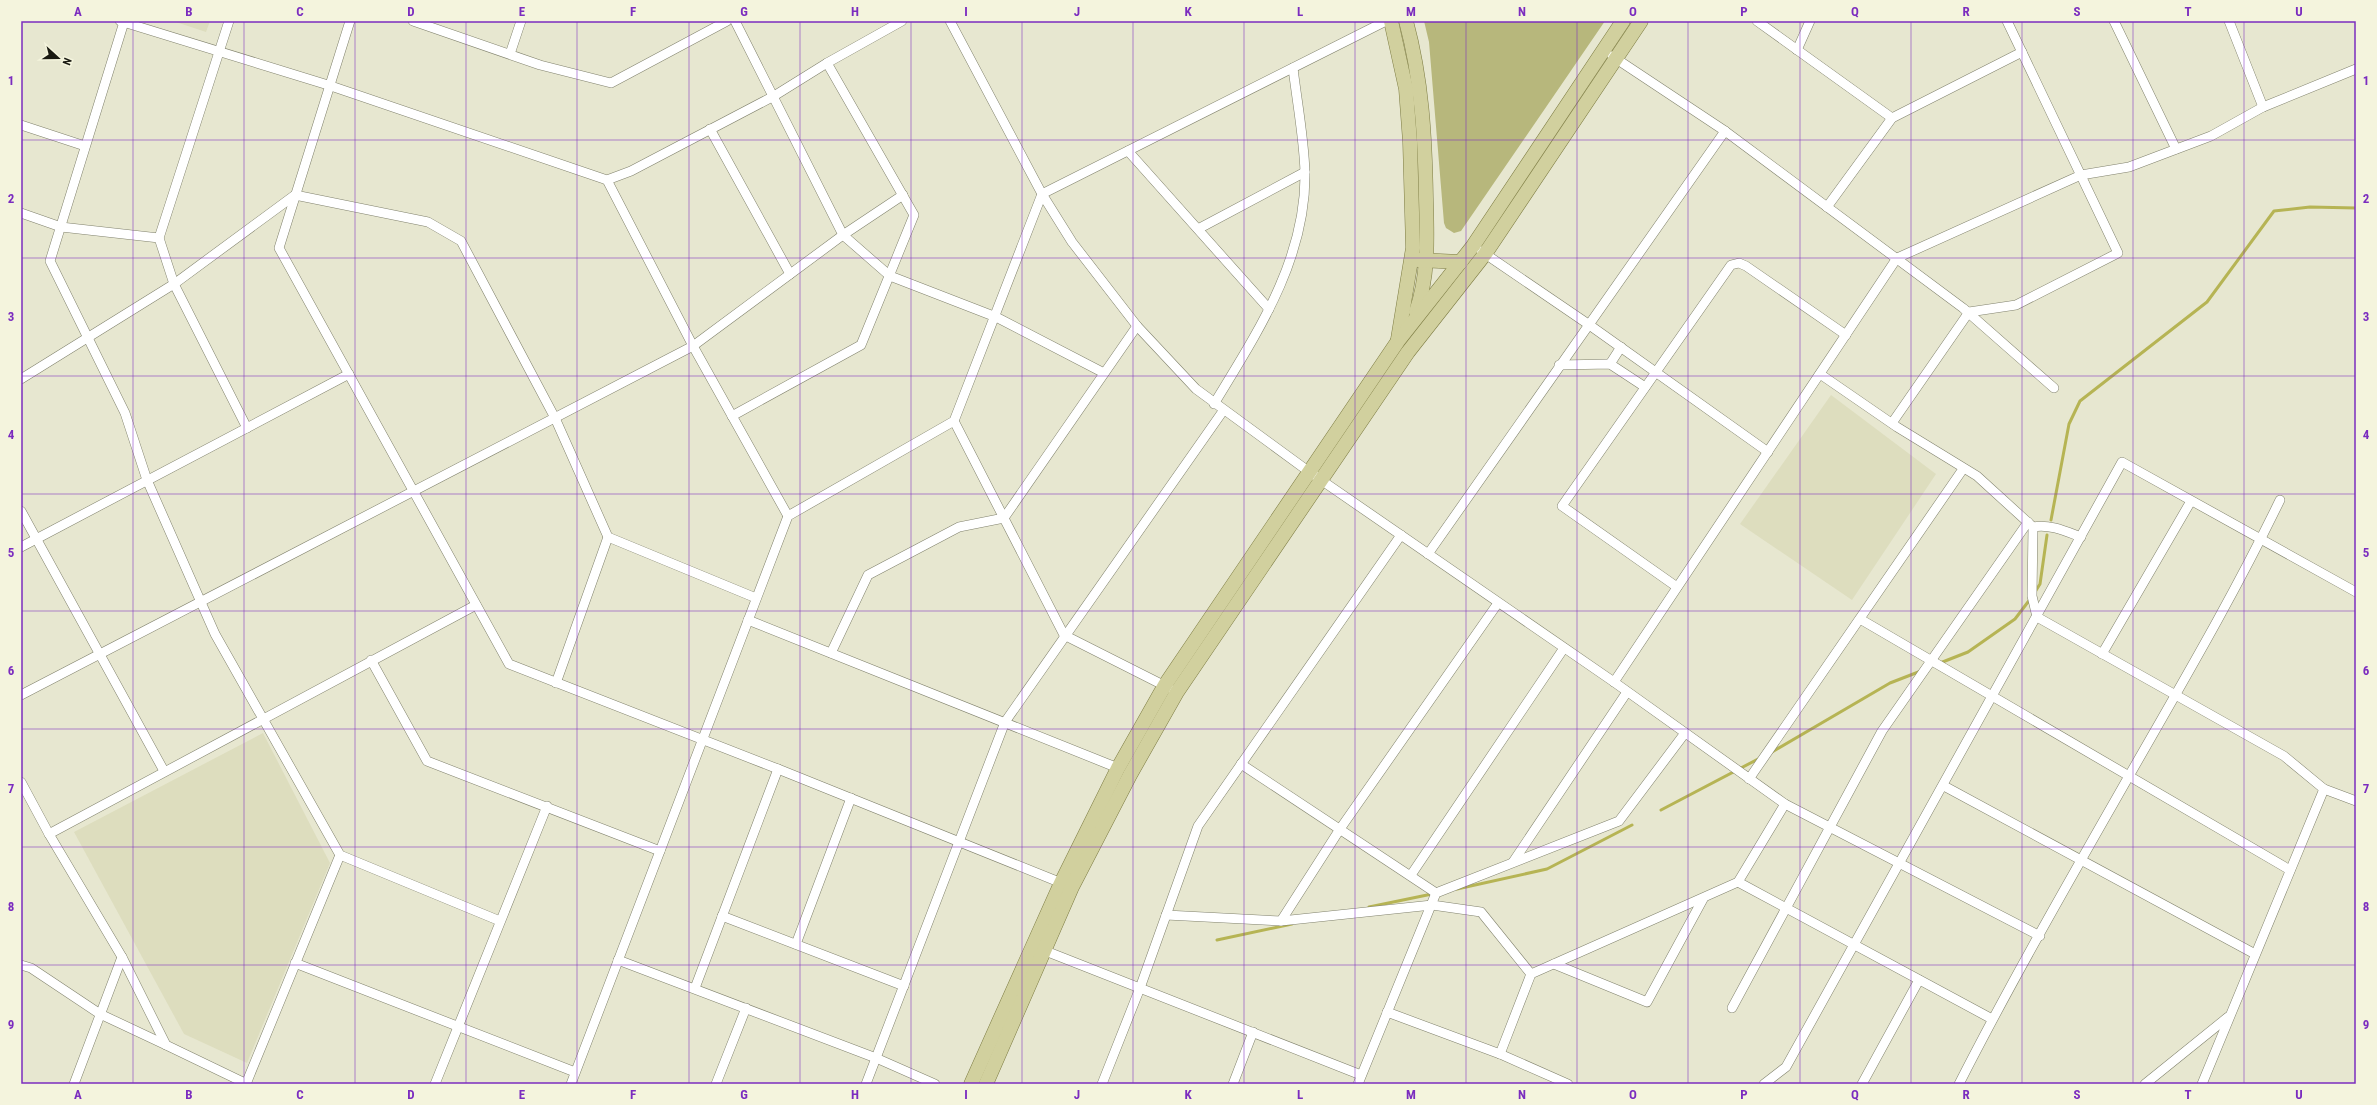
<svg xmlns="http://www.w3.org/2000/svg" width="2377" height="1105" viewBox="0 0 2377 1105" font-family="'Roboto Condensed',sans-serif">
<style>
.built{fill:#ddddbe}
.green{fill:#b7b77c}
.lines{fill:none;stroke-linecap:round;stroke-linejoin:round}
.stream{stroke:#b6b454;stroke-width:3}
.street-casing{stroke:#81826d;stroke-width:10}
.primary-casing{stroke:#7c7b42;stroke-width:15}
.street{stroke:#fff;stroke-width:9}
.primary{stroke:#d1d09e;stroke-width:14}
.grid{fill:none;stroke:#7b2cbf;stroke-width:1;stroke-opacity:0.55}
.neatline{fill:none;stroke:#7b2cbf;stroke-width:1.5}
.grid-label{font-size:13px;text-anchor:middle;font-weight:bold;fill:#7b2cbf}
</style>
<rect width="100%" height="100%" fill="#e7e7d0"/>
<!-- built -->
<g class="built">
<path d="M173 21H210L206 32Z"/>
<path d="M1831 395 1936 474 1852 600 1740 524Z"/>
<path d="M263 733 330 863 247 1063 184 1034 74 832Z"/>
</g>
<!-- green -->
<path class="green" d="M1424 21H1605L1461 231 1454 233 1446 228 1444 223 1429 42Z"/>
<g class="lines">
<!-- stream -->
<g class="stream">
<path d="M2051 520 2069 424 2080 401 2207 302 2274 211 2310 207 2356 208"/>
<path d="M2035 592 2040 584 2047 535"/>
<path d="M1940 663 1968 652 2015 619 2031 598"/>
<path d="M1772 752 1890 683 1921 671"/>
<path d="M1661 810 1760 758"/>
<path d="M1457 889 1547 869 1632 825"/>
<path d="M1369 907 1432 894"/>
<path d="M1217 940 1292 924"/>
</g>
<!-- street casing -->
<g class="street-casing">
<g id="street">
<path d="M120 21 328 85 607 180 631 171 774 96 827 63 902 21"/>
<path d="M350 21 279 248 509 664 778 769 1064 884"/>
<path d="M413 21 540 65 611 83 727 21"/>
<path d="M735 21 843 235 890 276 996 317 1104 373"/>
<path d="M950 21 1042 194 1072 242 1137 326 1196 389 1308 471 1614 682 1785 804 2040 936"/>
<path d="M1757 21 1892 118 2022 52"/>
<path d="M2114 21 2176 149"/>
<path d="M2229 21 2263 107"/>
<path d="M124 22 50 261 125 413 147 480 215 634 340 855 500 921"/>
<path d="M1797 50 1810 21"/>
<path d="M510 54 521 21"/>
<path d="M1612 56 1725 131 1963 308 2054 388"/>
<path d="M21 125 85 146"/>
<path d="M710 129 790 274"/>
<path d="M1128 151 1269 309"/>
<path d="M607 180 693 346 788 516"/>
<path d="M1827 207 1892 118"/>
<path d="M21 213 61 227 159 238 174 284 247 428"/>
<path d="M1198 229 1305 172"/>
<path d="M159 238 229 21"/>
<path d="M1481 251 1588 324 1768 452"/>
<path d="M1610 364 1621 347"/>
<path d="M1559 365 1610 364 1645 387"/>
<path d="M1820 374 1897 427 1977 476 2033 527 2032 596 2037 617 2284 756 2324 789 2356 801"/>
<path d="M21 379 174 284 295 195 428 222 461 241 555 418 608 537 756 598"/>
<path d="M1214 404C1257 333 1306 260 1305 173 1304 138 1297 102 1293 68"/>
<path d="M732 416 861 345 914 215 827 63"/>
<path d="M954 421 1064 635 1169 688"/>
<path d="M1892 423 1969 312 2016 305 2118 253 2007 21"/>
<path d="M21 511 164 771"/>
<path d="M2033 527C2050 524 2065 531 2081 537"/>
<path d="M21 547 349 374"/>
<path d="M1428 554 1725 131"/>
<path d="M1677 587 1562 506 1731 265 1739 263 1746 266 1846 335"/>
<path d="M1860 619 2290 870"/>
<path d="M748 620 1118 768"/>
<path d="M831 653 868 575 959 527 1004 518 1137 326"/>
<path d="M2102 654 2191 501"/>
<path d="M371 660 427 761 660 851"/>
<path d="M1614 682 1897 258 2081 175 2129 167 2211 136 2263 107 2356 69"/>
<path d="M556 683 608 537"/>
<path d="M21 695 693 346 843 235 903 195"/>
<path d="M1241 764 1436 893"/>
<path d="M1749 779 1963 469"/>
<path d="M21 782 49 834 122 957 166 1045 247 1084"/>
<path d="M1944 786 2255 954"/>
<path d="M49 834 476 605"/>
<path d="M1513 862 1627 692"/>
<path d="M1411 875 1564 648"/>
<path d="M1738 882 1992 1019"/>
<path d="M1166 915 1281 921 1340 829 1498 603"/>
<path d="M722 916 904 986"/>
<path d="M1281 921 1432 905 1481 912 1531 974"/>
<path d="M796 944 851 798"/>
<path d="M1043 950 1361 1075"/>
<path d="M618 960 876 1058 935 1084"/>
<path d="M295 963 575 1072"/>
<path d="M1554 964 1647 1002 1703 899"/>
<path d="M21 965 31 968 100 1014 166 1045"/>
<path d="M695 988 778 769"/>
<path d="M1732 1008 1882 731 2028 522"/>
<path d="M1387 1012 1500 1054 1568 1084"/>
<path d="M1500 1054 1531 974 1738 882 1785 804"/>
<path d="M74 1084 122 957"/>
<path d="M246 1084 340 855"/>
<path d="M435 1084 547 806"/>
<path d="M571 1084 788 516 954 421 1042 194 1386 21"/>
<path d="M716 1084 746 1008"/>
<path d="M866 1084 1005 722 1223 411"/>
<path d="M1102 1084 1140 988 1198 826 1401 535"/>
<path d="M1233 1084 1253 1032"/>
<path d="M1358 1084 1436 893 1619 821 1685 733"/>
<path d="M1764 1084 1786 1067 2122 462 2356 592"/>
<path d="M1862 1084 1919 980"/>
<path d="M1959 1084C2012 980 2071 878 2129 776 2181 685 2234 595 2280 500"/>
<path d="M2145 1084 2228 1017"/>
<path d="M2202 1084 2324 789"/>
</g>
</g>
<!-- primary casing -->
<g class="primary-casing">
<g id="primary">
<path d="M1391 21 1406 89 1410 142 1413 248 1398 339"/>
<path d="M1406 21C1422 80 1425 138 1426 198 1427 237 1429 275 1416 312"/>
<path d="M1418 260 1461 262"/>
<path d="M971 1084 1061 883 1118 768 1165 685 1398 341 1473 246 1623 21"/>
<path d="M986 1084 1072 887 1130 775 1177 692 1408 352 1485 254 1641 21"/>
</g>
</g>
<!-- street -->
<use href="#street" class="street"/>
<!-- primary -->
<use href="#primary" class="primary"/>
</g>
<!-- grid -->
<path class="grid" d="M133 21V1084M244 21V1084M355 21V1084M466 21V1084M577 21V1084M689 21V1084M800 21V1084M911 21V1084M1022 21V1084M1133 21V1084M1244 21V1084M1355 21V1084M1466 21V1084M1577 21V1084M1688 21V1084M1800 21V1084M1911 21V1084M2022 21V1084M2133 21V1084M2244 21V1084M21 140H2356M21 258H2356M21 376H2356M21 494H2356M21 611H2356M21 729H2356M21 847H2356M21 965H2356"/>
<!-- border -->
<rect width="2377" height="1105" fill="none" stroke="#f4f4dd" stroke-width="44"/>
<!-- north arrow -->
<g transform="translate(58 58) rotate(111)" stroke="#f4f4dd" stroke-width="3" paint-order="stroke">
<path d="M0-3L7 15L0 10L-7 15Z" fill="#191911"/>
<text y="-6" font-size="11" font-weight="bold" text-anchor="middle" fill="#191911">N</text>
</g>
<rect x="22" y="22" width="2333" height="1061" class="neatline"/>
<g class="grid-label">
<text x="78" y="16">A</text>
<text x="189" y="16">B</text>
<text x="300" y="16">C</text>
<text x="411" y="16">D</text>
<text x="522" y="16">E</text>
<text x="633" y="16">F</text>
<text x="744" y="16">G</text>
<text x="855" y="16">H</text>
<text x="966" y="16">I</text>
<text x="1077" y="16">J</text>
<text x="1188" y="16">K</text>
<text x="1300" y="16">L</text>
<text x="1411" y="16">M</text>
<text x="1522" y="16">N</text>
<text x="1633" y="16">O</text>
<text x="1744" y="16">P</text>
<text x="1855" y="16">Q</text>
<text x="1966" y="16">R</text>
<text x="2077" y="16">S</text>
<text x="2188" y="16">T</text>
<text x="2299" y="16">U</text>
<text x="11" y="85">1</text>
<text x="2366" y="85">1</text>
<text x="11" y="203">2</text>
<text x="2366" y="203">2</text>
<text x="11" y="321">3</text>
<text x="2366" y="321">3</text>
<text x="11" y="439">4</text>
<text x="2366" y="439">4</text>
<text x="11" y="557">5</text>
<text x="2366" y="557">5</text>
<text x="11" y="675">6</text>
<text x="2366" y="675">6</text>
<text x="11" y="793">7</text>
<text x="2366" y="793">7</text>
<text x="11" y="911">8</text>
<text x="2366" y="911">8</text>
<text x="11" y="1029">9</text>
<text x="2366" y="1029">9</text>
<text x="78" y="1099">A</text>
<text x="189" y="1099">B</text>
<text x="300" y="1099">C</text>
<text x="411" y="1099">D</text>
<text x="522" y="1099">E</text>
<text x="633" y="1099">F</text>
<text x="744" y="1099">G</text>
<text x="855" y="1099">H</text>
<text x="966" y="1099">I</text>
<text x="1077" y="1099">J</text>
<text x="1188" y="1099">K</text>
<text x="1300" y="1099">L</text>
<text x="1411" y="1099">M</text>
<text x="1522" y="1099">N</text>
<text x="1633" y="1099">O</text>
<text x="1744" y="1099">P</text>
<text x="1855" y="1099">Q</text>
<text x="1966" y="1099">R</text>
<text x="2077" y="1099">S</text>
<text x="2188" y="1099">T</text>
<text x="2299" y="1099">U</text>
</g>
</svg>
